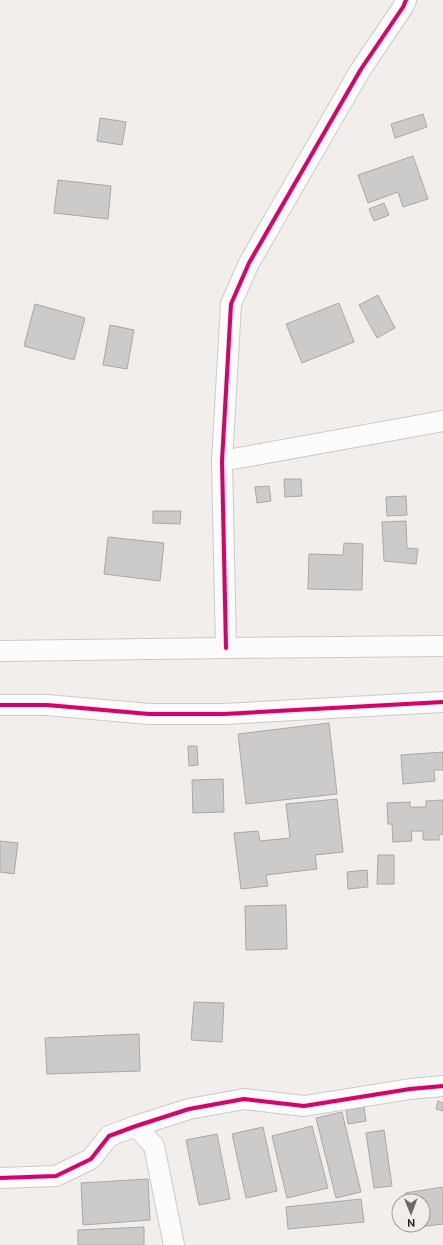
<svg xmlns="http://www.w3.org/2000/svg" width="443" height="1245" viewBox="0 0 443 1245" font-family="Ubuntu,sans-serif">
<style>
.building{fill:#cdcbca;stroke:#aaa8a7}
.lines{fill:none;stroke-linecap:round;stroke-linejoin:round}
.minor-casing{stroke:#cdcbc9;stroke-width:22}
.minor{stroke:#fdfcfc;stroke-width:20}
.cycleway-casing{stroke:#f3edea;stroke-width:6}
.cycleway{stroke:#d6006c;stroke-width:4}
</style>
<rect width="100%" height="100%" fill="#f1eeec"/>
<!-- building -->
<g class="building">
<path d="M423 114 427 127 395 138 391 124Z"/>
<path d="M100 118 126 122 122 145 97 141Z"/>
<path d="M413 156 428 199 403 207 398 192 368 203 358 175Z"/>
<path d="M58 180 111 186 108 219 54 213Z"/>
<path d="M384 203 389 215 374 221 369 209Z"/>
<path d="M378 295 395 328 377 338 359 305Z"/>
<path d="M339 303 354 342 302 363 286 324Z"/>
<path d="M35 304 85 318 74 360 24 346Z"/>
<path d="M110 325 134 330 127 369 103 365Z"/>
<path d="M284 479H301L302 496 285 497Z"/>
<path d="M269 486 271 501 257 503 255 487Z"/>
<path d="M406 496 407 515 387 516 386 497Z"/>
<path d="M153 511H181L180 524 153 523Z"/>
<path d="M406 521 407 548 418 549 416 564 384 561 382 522Z"/>
<path d="M108 537 164 543 160 581 104 574Z"/>
<path d="M344 543 363 544 362 590 308 589 309 554 343 555Z"/>
<path d="M329 723 337 794 246 804 238 734Z"/>
<path d="M188 746H197L198 765 189 766Z"/>
<path d="M443 752V770H434L435 781 403 784 401 755Z"/>
<path d="M223 779 224 812 193 813 192 780Z"/>
<path d="M337 799 343 852 315 855 317 869 266 875 268 886 241 889 234 833 258 831 260 841 290 838 286 804Z"/>
<path d="M443 800V834L439 835V840H423V831H411L412 841 393 842 392 824H388L387 803 410 802V807H426V801Z"/>
<path d="M0 841 18 843 14 874 0 872Z"/>
<path d="M378 855H394V884H377Z"/>
<path d="M367 870 368 887 348 889 347 872Z"/>
<path d="M286 905 287 949 246 950 245 906Z"/>
<path d="M194 1002 224 1003 222 1042 191 1040Z"/>
<path d="M139 1034 140 1071 47 1074 45 1038Z"/>
<path d="M438 1101 443 1103V1111L436 1109Z"/>
<path d="M364 1107 366 1121 348 1124 346 1110Z"/>
<path d="M342 1112 361 1192 336 1198 316 1118Z"/>
<path d="M312 1126 328 1188 287 1198 272 1136Z"/>
<path d="M263 1127 277 1191 246 1198 232 1134Z"/>
<path d="M384 1130 392 1186 374 1188 366 1133Z"/>
<path d="M217 1134 230 1199 199 1205 186 1140Z"/>
<path d="M148 1179 150 1220 83 1225 81 1183Z"/>
<path d="M443 1187V1224L410 1228 409 1225H423V1201H406L405 1193Z"/>
<path d="M361 1199 364 1222 288 1229 286 1207Z"/>
<path d="M144 1227V1245H78V1230Z"/>
</g>
<g class="lines">
<!-- minor casing -->
<g class="minor-casing">
<g id="minor">
<path d="M222 461 443 421"/>
<path d="M226 648 222 461 231 304 249 263 361 69 403 7 406 0"/>
<path d="M0 651 226 648 443 646"/>
<path d="M0 705H47L149 714H224L443 702"/>
<path d="M136 1126 154 1146 174 1245"/>
<path d="M0 1178 56 1176 91 1159 109 1136 136 1126 189 1109 244 1099 304 1106 410 1089 443 1086"/>
</g>
</g>
<!-- minor -->
<use href="#minor" class="minor"/>
<!-- cycleway casing -->
<g class="cycleway-casing">
<g id="cycleway">
<path d="M226 648 222 461 231 304 249 263 361 69 403 7 406 0"/>
<path d="M0 705H47L149 714H224L443 702"/>
<path d="M0 1178 56 1176 91 1159 109 1136 136 1126 189 1109 244 1099 304 1106 410 1089 443 1086"/>
</g>
</g>
<!-- cycleway -->
<use href="#cycleway" class="cycleway"/>
</g>
<!-- north arrow -->
<g transform="translate(411 1213) rotate(179)"><circle r="19" fill="#f3edea" stroke="#a19c9a"/>
<path d="M0-3L7 15L0 10L-7 15Z" fill="#6c6a69"/>
<text y="-6" font-size="11" font-weight="bold" text-anchor="middle" fill="#252322">N</text>
</g>
</svg>
